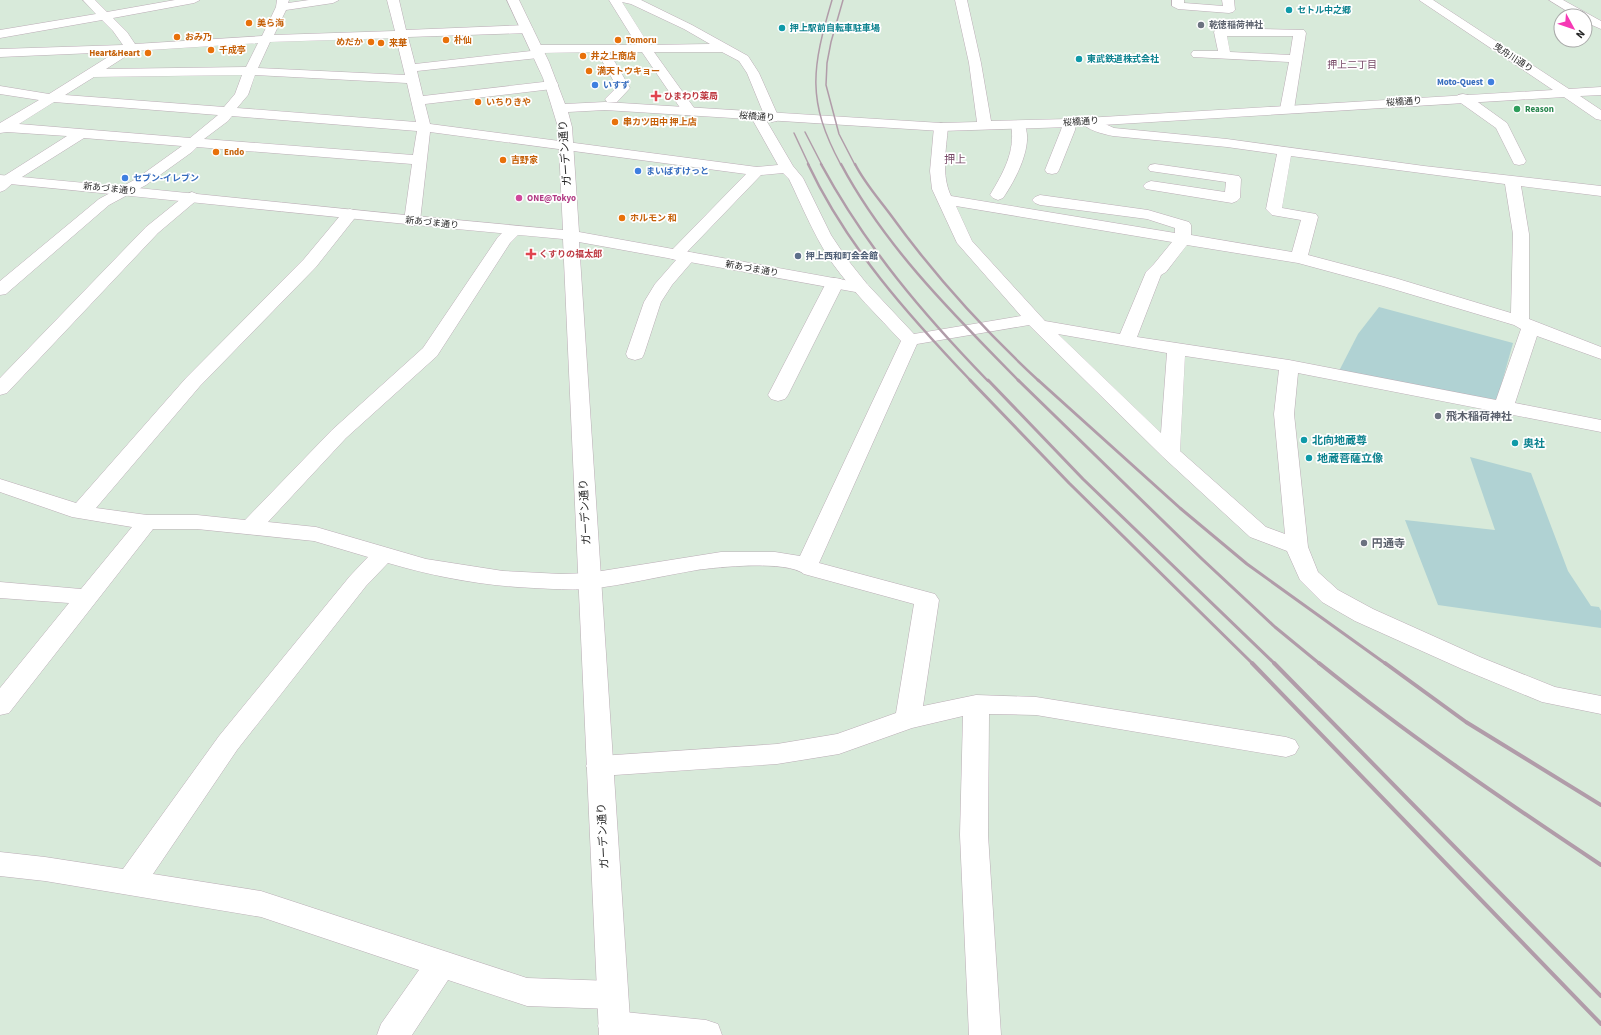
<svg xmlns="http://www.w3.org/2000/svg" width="1601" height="1035" viewBox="0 0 1601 1035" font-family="'Source Sans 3','Noto Sans JP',sans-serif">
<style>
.cemetery{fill:#b0d2d3}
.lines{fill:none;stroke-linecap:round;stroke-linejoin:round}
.street-casing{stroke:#bbadb6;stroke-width:1}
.secondary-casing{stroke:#bbadb6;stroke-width:1}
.street{fill:#fff;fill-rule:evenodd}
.secondary{fill:#fff;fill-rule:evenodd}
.rail-far3{stroke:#b19ca9;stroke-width:1.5}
.rail-far2{stroke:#b19ca9;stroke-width:2.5}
.rail-far1{stroke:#b19ca9;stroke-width:3}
.rail{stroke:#b19ca9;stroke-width:4}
.culture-dot{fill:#0f9aa8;stroke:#fff;stroke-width:1.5}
.food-dot{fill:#e8710a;stroke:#fff;stroke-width:1.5}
.worship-dot{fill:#6b7280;stroke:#fff;stroke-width:1.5}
.shop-dot{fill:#3f7fe0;stroke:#fff;stroke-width:1.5}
.health-dot{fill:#e0444e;stroke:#fff;stroke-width:1.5}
.leisure-dot{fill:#2e9e5b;stroke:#fff;stroke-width:1.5}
.hotel-dot{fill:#d1479c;stroke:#fff;stroke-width:1.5}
.service-dot{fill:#5c6f8a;stroke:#fff;stroke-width:1.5}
.labels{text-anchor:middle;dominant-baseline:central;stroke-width:3.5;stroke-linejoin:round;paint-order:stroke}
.far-culture-label{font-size:9px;font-weight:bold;fill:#0d838f;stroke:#fff;text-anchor:start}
.far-food-label{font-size:9px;font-weight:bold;fill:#c56008;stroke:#fff;text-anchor:start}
.far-worship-label{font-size:9px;font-weight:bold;fill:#5b616d;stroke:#fff;text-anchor:start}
.far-street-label{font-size:9px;fill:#272727;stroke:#fff}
.far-shop-label{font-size:9px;font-weight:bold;fill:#366cbe;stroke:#fff;text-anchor:start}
.far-health-label{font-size:9px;font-weight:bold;fill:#be3a42;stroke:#fff;text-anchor:start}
.far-leisure-label{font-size:9px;font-weight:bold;fill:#27864d;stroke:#fff;text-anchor:start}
.far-hotel-label{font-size:9px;font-weight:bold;fill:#b23c85;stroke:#fff;text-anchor:start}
.far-service-label{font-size:9px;font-weight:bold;fill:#4e5e75;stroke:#fff;text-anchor:start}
.far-neighbourhood-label{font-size:10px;fill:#764966;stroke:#fff}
.street-label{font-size:11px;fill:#272727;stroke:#fff}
.far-quarter-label{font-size:11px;fill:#764966;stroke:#fff}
.worship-label{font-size:11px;font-weight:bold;fill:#5b616d;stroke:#fff;text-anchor:start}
.culture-label{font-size:11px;font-weight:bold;fill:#0d838f;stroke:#fff;text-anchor:start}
</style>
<rect width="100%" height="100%" fill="#d8eada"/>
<!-- cemetery -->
<g class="cemetery">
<path d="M1379 307 1513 343 1497 400 1339 371 1358 334Z"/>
<path d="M1470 457 1531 473 1568 571 1591 606 1599 607 1601 611V628L1438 605 1405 520 1495 530Z"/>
</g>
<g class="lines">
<!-- street casing -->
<g class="street-casing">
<g id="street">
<path d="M83 0H95L107 12 175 0H200L194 3 113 18 127 32 135 44 262 36 276 7 277 0H289L288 3 309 0H339L333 3 286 10 274 35 395 31 387 0H399L406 30 527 25 531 27 533 29 531 31 527 33 408 37 415 64 531 51 530 49 532 46 536 45H637L609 0H641L692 25 748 56 759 73 779 118 777 121 772 122 766 120 793 166 803 178 831 235 847 259 867 284 914 334 1021 316 957 243 932 189 930 171 934 127 936 124 941 123 946 124 948 127C946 150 941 175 951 196L1175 233V228L1147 219 1040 205 1035 203 1032 200 1035 197 1040 195 1148 210 1189 222 1191 225V235L1292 252 1301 220 1272 215 1266 209 1277 154 1227 147 1113 136C1103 134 1086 130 1080 121L1082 118 1087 117 1092 118 1114 128 1227 139 1424 166 1601 186V196L1521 186 1529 234V319L1601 347V359L1537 336 1515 403 1601 420V432L1298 373 1294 414 1308 547 1318 572 1338 590 1373 609 1480 657 1555 687 1601 696V714L1542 702 1462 669 1355 621 1322 602 1300 580 1287 551 1250 537 1163 457 1029 325 917 344 819 563 935 594 939 600 923 706 976 695 1036 697 1286 737 1295 740 1299 747 1295 754 1286 757 1036 715 989 714 988 835 1001 1035H969L960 835 963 716 912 728 839 754 777 764 600 776 590 773 586 766 590 759 600 756 777 744 837 734 896 713 914 604 804 574C786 560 719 567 697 570 661 576 625 585 589 589 571 590 552 589 534 588 484 586 436 577 388 563L366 586 237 750 153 874 261 891 527 978 612 981 623 985 628 995 623 1005 612 1009 527 1006 448 980 412 1035H377L381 1024 419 970 261 917 45 881 0 876V852L45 857 123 869 219 736 350 576 368 557 314 541 197 529H153L9 713 0 715V688L69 603 0 598V582L81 589 132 527 72 517 0 492V479L76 503 186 378 304 259 344 211 350 209 356 211 358 214 316 267 200 386 96 508 147 515H197L245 520 332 430 423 348 498 237C505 230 510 225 520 228L522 231 510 243 437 356 346 438 268 522 316 527 426 559 503 571 561 574 589 573 721 552H775L800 556 901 341C878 316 853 292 833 264 815 238 803 208 789 179L783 173 761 175 687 252 694 253 696 257 672 285 661 302 644 354 642 358 635 360 628 358 626 354 644 302 655 284 676 260 669 258 667 255 746 174 430 132 420 221 418 224 412 226 406 224 404 221 412 164 197 147 192 152 146 185 109 205 6 294 0 295V281L99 199 136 179 182 146 84 138 14 182 5 190 0 192V179L4 176 67 136 7 132 0 133V123L39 100 0 94V86L49 94 116 52 0 57V49L123 45 113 31 102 20 0 38V30L96 14ZM622 2 631 4 684 29 710 44 649 45ZM396 38 405 75 258 68 270 42ZM258 43 246 67 106 69 134 51ZM597 52 617 87 605 99 607 102H617L630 88 609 52H642L685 115H695L697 112 654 52H722L739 61 747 73 765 117 763 114H753L751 117 778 165 757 167 430 124 425 104 552 89 557 88 558 85 557 82 552 81 423 96 417 71 538 58 542 57 544 54 543 53ZM242 75 235 94 224 107 65 95 94 77ZM255 75 407 83 416 122 237 108 248 95ZM54 102 218 115 190 138 19 124ZM232 116 417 131 413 155 204 139 228 121ZM1291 156 1505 184 1513 234 1511 313 1395 278 1308 255 1318 217 1316 214 1282 208ZM956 206 1172 242 1154 264 1146 272 1120 334 1045 321 972 241ZM1187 245 1298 263 1383 286 1514 325 1521 329 1496 400 1289 360 1137 337 1161 275 1166 272ZM1058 334 1167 353 1161 433ZM1185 356 1279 370 1274 414 1285 534 1266 527 1180 451Z"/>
<path d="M1172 0H1184V3L1223 6 1222 0H1234L1235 10 1233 12 1229 13 1178 9 1172 6Z"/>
<path d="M1220 28 1304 30 1306 33 1294 109 1292 112H1282L1280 109 1289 62 1193 57 1191 54 1193 51H1218L1214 32 1216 29ZM1227 36H1293L1290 55 1230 52Z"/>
<path d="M1463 94 1468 95 1507 123 1526 161 1524 164 1519 165 1514 164 1496 128 1458 101 1456 98 1458 95Z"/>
<path d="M1069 119 1074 120 1076 123 1075 130 1059 170 1057 173 1052 174 1047 173 1045 170 1061 130 1064 120Z"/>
<path d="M1018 121 1023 122C1036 142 1015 181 1003 198L998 200 993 198 990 195C1003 173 1016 151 1011 125L1013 122Z"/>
<path d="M1155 164 1239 176 1241 179 1240 198 1237 201 1232 203 1146 189 1143 186 1146 183 1151 181 1225 192 1226 182 1150 171 1148 168 1150 165Z"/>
<path d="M192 192 197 194 200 197 197 200 158 233 7 393 0 395V378L146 227 187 194Z"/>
<path d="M835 278 841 279 844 283 788 395 785 399 778 401 771 399 768 395 826 283 829 279Z"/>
<path d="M614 1011 706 1020 718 1024 722 1035H602L598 1026 602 1015Z"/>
</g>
</g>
<!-- secondary casing -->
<g class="secondary-casing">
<g id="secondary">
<path d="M507 0H519L549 62 565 104 605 102 941 123 977 122 969 63 955 0H967L981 63 991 121 1069 119 1553 90 1419 0H1433L1569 89 1601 87V95L1580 96 1601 110V120L1596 119 1564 97 1069 127 941 131 605 110 568 112 572 127 579 232 861 283 867 284 870 288 867 292 861 293 579 242 631 1035H599L563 239C375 222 188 201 0 183V175C188 192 375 213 563 230L558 127 543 78Z"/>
<path d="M1549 0H1563L1601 21V29L1585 22V16H1575Z"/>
</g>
</g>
<!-- street -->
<use href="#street" class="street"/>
<!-- secondary -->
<use href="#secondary" class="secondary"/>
<!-- rail-far3 -->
<g class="rail-far3">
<path d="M832 0C812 68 806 100 841 165"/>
<path d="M843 0 831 42 827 63 826 85 839 134 855 165"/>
<path d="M805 132 822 165"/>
<path d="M794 133 809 165"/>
</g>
<!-- rail-far2 -->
<g class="rail-far2">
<path d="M808 164C847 247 909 316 971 381"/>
<path d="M821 164C866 247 923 314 988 381"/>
<path d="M841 164C885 247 954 315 1019 381"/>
<path d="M855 164C864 182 878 198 890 214 934 275 984 330 1039 381"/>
</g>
<!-- rail-far1 -->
<g class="rail-far1">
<path d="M970 380 1069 483 1253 664"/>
<path d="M988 380 1083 479 1275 664"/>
<path d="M1018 380 1202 559 1275 627 1320 664"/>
<path d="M1038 380 1180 508 1247 564 1386 664"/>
</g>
<!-- rail -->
<g class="rail">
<path d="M1252 663 1601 1024"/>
<path d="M1274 663 1601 996"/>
<path d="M1319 663C1409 736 1505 801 1601 865"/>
<path d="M1385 663 1466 722 1601 805"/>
</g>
</g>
<!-- markers -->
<g class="culture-dot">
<circle cx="1289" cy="10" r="4"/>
<circle cx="782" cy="28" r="4"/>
<circle cx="1079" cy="59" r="4"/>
<circle cx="1304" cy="440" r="4"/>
<circle cx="1515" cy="443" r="4"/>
<circle cx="1309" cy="458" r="4"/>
</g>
<g class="food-dot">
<circle cx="249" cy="23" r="4"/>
<circle cx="177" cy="37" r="4"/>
<circle cx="446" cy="40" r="4"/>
<circle cx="618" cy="40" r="4"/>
<circle cx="371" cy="42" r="4"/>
<circle cx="381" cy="43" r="4"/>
<circle cx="211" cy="50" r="4"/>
<circle cx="148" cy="53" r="4"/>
<circle cx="583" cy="56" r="4"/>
<circle cx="589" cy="71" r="4"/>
<circle cx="478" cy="102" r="4"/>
<circle cx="615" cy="122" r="4"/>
<circle cx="216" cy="152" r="4"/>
<circle cx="503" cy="160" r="4"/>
<circle cx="622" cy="218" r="4"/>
</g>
<g class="worship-dot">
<circle cx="1201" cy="25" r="4"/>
<circle cx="1438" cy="416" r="4"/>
<circle cx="1364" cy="543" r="4"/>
</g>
<g class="shop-dot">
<circle cx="1491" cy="82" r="4"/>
<circle cx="595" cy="85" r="4"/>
<circle cx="638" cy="171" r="4"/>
<circle cx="125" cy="178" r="4"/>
</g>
<g class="health-dot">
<path d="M654 90h4v4h4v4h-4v4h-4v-4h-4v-4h4z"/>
<path d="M529 248h4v4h4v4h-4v4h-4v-4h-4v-4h4z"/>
</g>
<circle class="leisure-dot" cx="1517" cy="109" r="4"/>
<circle class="hotel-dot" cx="519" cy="198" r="4"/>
<circle class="service-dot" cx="798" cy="256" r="4"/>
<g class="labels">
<!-- far-culture labels -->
<g class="far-culture-label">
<text x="1297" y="10">セトル中之郷</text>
<text x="790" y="28">押上駅前自転車駐車場</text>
<text x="1087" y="59">東武鉄道株式会社</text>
</g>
<!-- far-food labels -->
<g class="far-food-label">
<text x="257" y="23">美ら海</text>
<text x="185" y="37">おみ乃</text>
<text x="454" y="40">朴仙</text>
<text x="626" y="40">Tomoru</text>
<text x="363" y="42" text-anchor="end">めだか</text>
<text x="389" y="43">来華</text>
<text x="219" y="50">千成亭</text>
<text x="140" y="53" text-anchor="end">Heart&amp;Heart</text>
<text x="591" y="56">井之上商店</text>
<text x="597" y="71">満天トウキョー</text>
<text x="486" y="102">いちりきや</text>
<text x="623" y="122">串カツ田中 押上店</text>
<text x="224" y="152">Endo</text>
<text x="511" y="160">吉野家</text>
<text x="630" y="218">ホルモン 和</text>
</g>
<!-- far-worship labels -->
<g class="far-worship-label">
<text x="1209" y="25">乾徳稲荷神社</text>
</g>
<!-- far-street labels -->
<g class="far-street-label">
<text transform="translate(1513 58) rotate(33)">曳舟川通り</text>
<text transform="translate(1404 102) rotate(-4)">桜橋通り</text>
<text transform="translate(757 117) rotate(4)">桜橋通り</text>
<text transform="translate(1081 122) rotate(-4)">桜橋通り</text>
<text transform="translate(110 189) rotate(6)">新あづま通り</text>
<text transform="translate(432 223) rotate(6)">新あづま通り</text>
<text transform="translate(752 269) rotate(10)">新あづま通り</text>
</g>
<!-- far-shop labels -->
<g class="far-shop-label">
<text x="1483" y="82" text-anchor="end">Moto-Quest</text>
<text x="603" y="85">いすず</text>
<text x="646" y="171">まいばすけっと</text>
<text x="133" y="178">セブン-イレブン</text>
</g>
<!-- far-health labels -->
<g class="far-health-label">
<text x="664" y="96">ひまわり薬局</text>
<text x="539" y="254">くすりの福太郎</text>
</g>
<!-- far-leisure labels -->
<g class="far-leisure-label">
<text x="1525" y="109">Reason</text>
</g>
<!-- far-hotel labels -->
<g class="far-hotel-label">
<text x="527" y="198">ONE@Tokyo</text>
</g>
<!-- far-service labels -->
<g class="far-service-label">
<text x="806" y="256">押上西和町会会館</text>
</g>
<!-- far-neighbourhood labels -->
<g class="far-neighbourhood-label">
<text x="1352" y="65">押上二丁目</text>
</g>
<!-- street labels -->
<g class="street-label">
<text transform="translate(565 153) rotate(-94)">ガーデン通り</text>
<text transform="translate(585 512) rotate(-93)">ガーデン通り</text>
<text transform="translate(603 836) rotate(-93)">ガーデン通り</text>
</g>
<!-- far-quarter labels -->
<g class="far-quarter-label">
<text x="955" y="159">押上</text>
</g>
<!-- worship labels -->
<g class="worship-label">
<text x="1446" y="416">飛木稲荷神社</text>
<text x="1372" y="543">円通寺</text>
</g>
<!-- culture labels -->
<g class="culture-label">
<text x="1312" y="440">北向地蔵尊</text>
<text x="1523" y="443">奥社</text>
<text x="1317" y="458">地蔵菩薩立像</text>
</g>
</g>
<!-- north arrow -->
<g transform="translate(1573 28) rotate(130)"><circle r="19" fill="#ffffff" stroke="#a9a9a9"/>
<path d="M0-3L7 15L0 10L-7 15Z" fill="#f639b5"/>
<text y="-6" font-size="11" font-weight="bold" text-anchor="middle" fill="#272727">N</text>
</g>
</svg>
